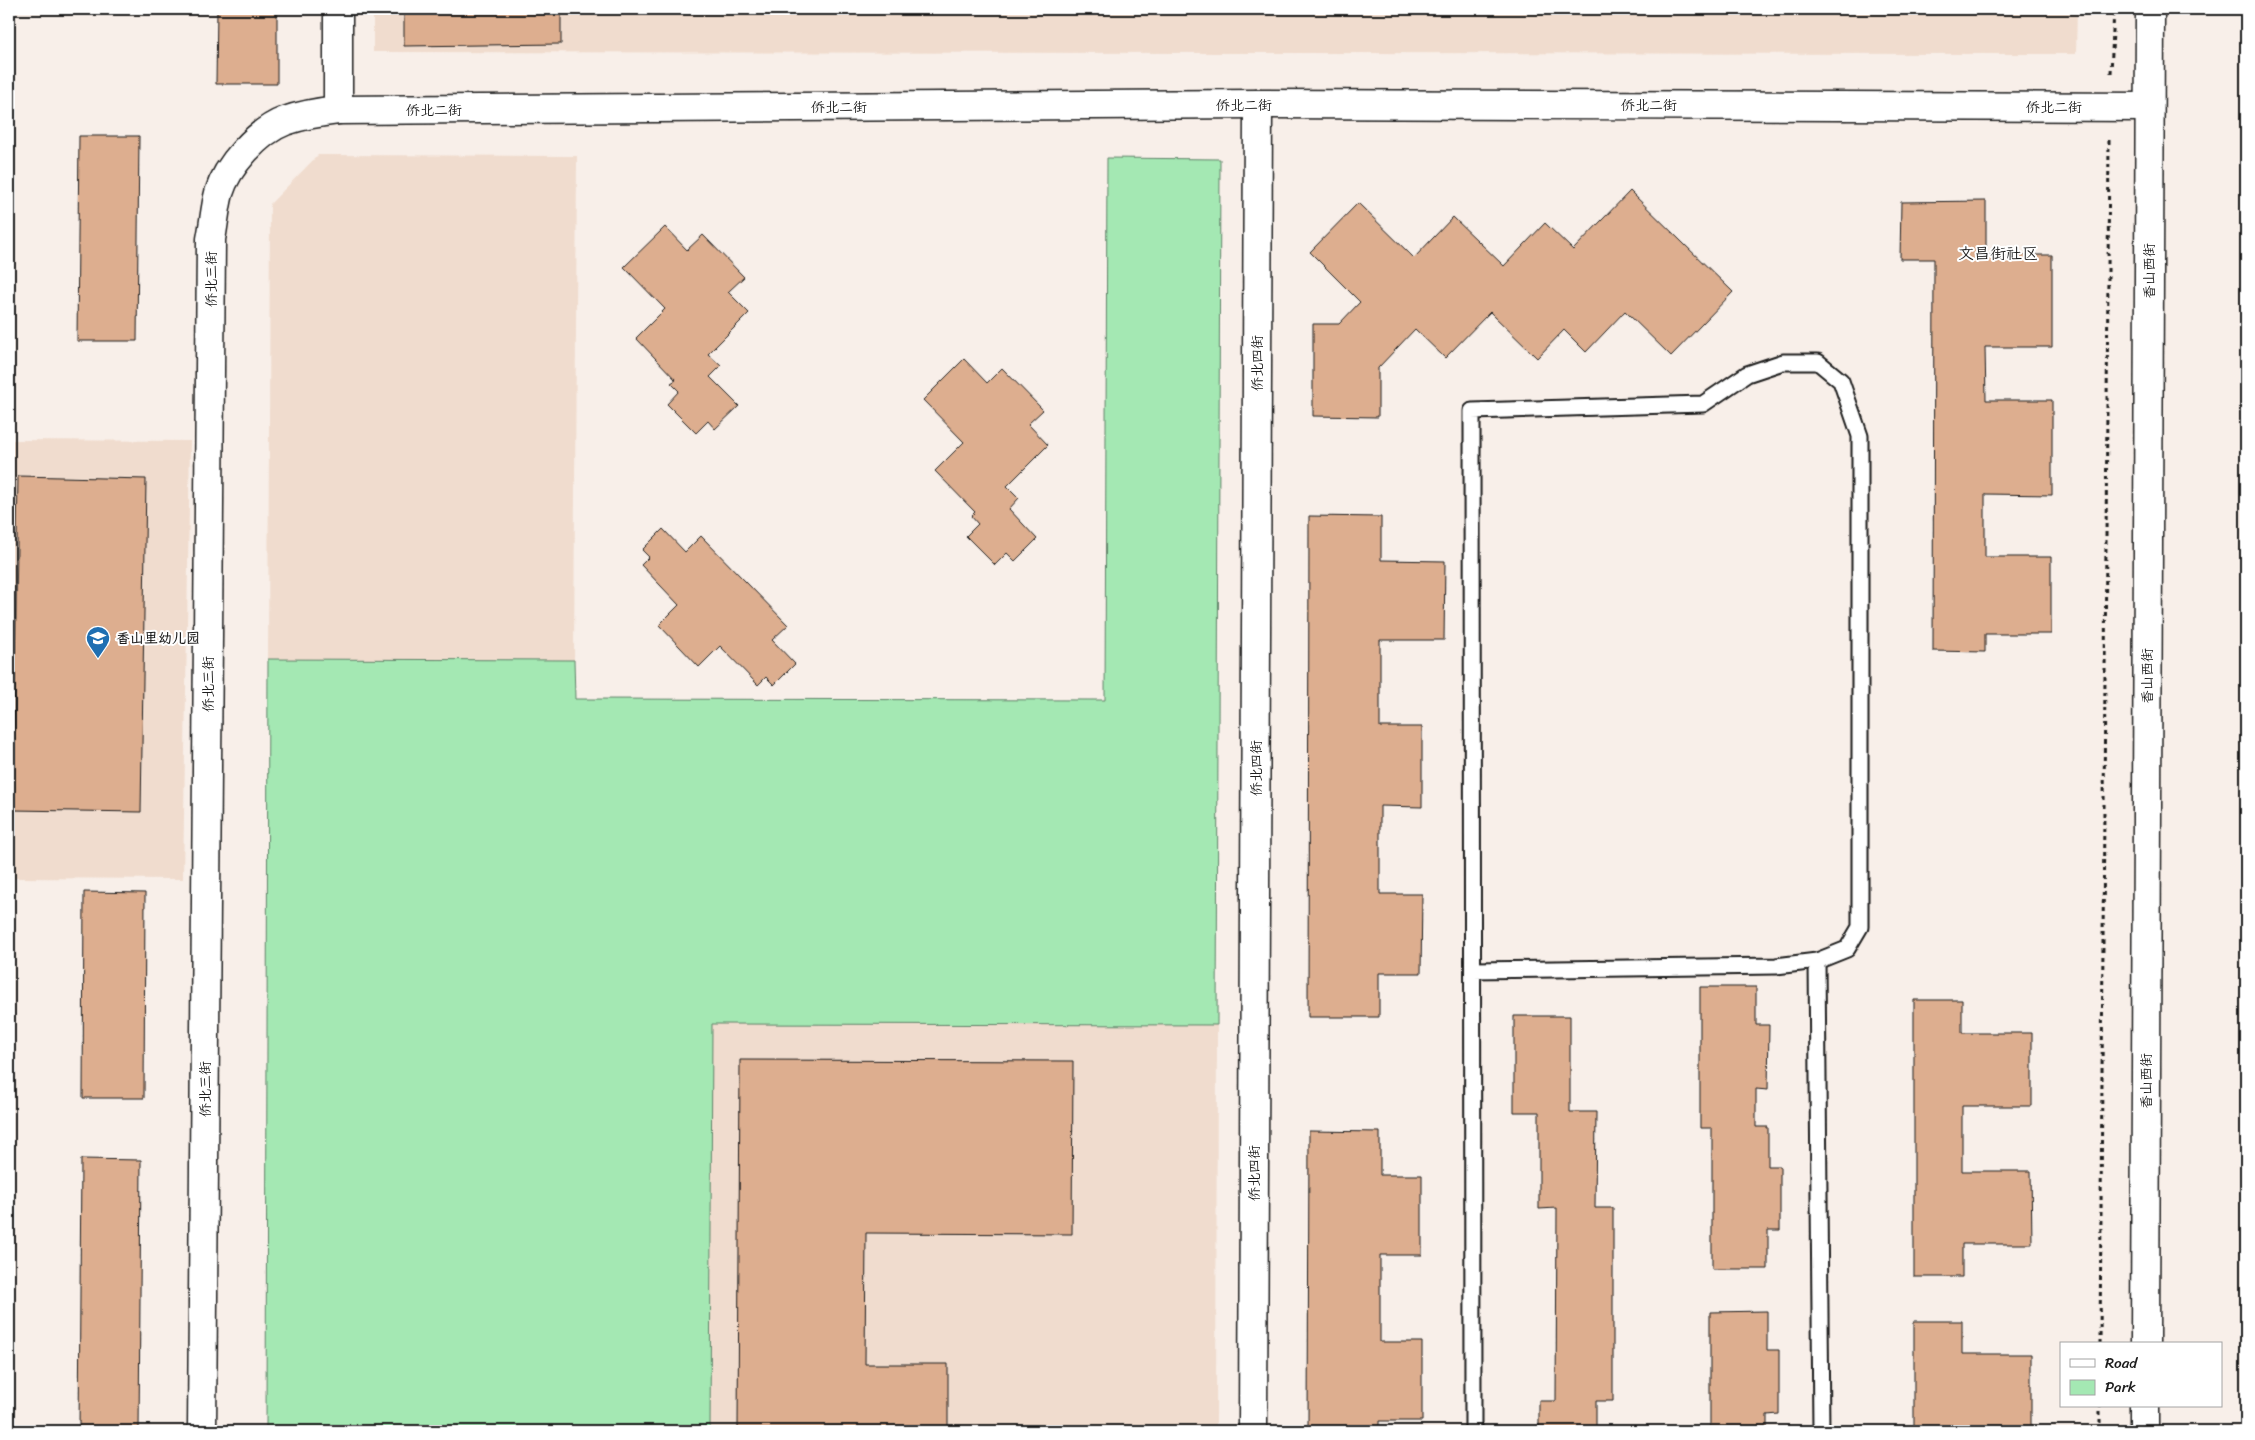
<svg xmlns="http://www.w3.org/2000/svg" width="2255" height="1440" viewBox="0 0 2255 1440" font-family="Sriracha,'LXGW WenKai TC',sans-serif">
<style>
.built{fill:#f0dcce}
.green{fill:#a4e8b3;stroke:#608268}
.building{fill:#ddae8f;stroke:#1c1c1c}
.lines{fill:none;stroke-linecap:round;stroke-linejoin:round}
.lane-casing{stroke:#1c1c1c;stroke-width:19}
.street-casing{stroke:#1c1c1c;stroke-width:31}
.secondary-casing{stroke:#1c1c1c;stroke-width:31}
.path{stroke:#1c1c1c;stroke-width:3;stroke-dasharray:4 4;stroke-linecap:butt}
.lane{stroke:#fff;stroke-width:15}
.street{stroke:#fff;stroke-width:28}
.secondary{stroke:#fff;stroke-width:28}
.labels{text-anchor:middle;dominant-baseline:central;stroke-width:4;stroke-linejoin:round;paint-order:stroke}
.street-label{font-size:14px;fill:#1c1c1c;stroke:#fff}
.poi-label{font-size:14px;font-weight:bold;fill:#1c1c1c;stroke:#fff;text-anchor:start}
.quarter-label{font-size:16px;fill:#1c1c1c;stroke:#fff}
</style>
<rect width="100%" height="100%" fill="#f8efe9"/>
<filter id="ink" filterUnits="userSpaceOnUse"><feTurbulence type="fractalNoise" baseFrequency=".02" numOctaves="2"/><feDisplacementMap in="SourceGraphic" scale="10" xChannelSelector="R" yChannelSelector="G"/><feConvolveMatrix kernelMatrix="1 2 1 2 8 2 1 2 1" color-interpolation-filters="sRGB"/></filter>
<g filter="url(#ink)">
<!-- built -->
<g class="built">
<path d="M373 9H2077L2076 54 373 52Z"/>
<path d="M318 155 577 156 574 660 268 659 270 204Z"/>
<path d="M9 440 190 441 183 879 9 878Z"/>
<path d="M711 1024 1217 1025 1216 1431H710Z"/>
</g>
<!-- green -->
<path class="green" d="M1107 158 1220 159 1217 1025 712 1024 710 1431H266L268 659 574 660 575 699 1105 700Z"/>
<!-- building -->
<g class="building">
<path d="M217 9H277V84H216Z"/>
<path d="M404 9H561V44L404 46Z"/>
<path d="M79 136H139L137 341H77Z"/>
<path d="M1630 191 1733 292 1671 356 1625 311 1586 352 1564 330 1537 358 1490 312 1445 358 1415 329 1378 368V417L1313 416V324H1339L1360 302 1310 252 1358 203 1414 258 1453 217 1504 266 1545 223 1573 250Z"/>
<path d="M1986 201V255H2052V347H1985L1986 400H2052V495L1985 494V557H2051V634H1985V652L1933 651 1934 259H1900L1901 202Z"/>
<path d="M665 227 687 250 703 235 744 277 728 292 749 313 708 354 721 366 710 377 739 406 715 429 708 421 696 433 667 404 679 391 671 383 676 380 636 338 665 309 624 267Z"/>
<path d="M964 359 987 383 1002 368 1043 410 1028 424 1048 445 1007 486 1019 498 1009 509 1037 539 1015 561 1007 553 995 565 966 536 978 524 971 516 975 512 935 471 964 442 923 400Z"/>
<path d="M18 476 146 479 141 812 13 810Z"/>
<path d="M1309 516 1381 517V560L1445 561 1444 640H1380V727H1422V807L1380 806V894H1422L1421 973H1379V1017H1308Z"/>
<path d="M663 529 685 552 701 536 788 625 772 640 795 664 774 685 766 677 758 685 720 646 699 667 659 625 679 605 641 565 649 557 642 550Z"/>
<path d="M84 892 145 893 144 1098H83Z"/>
<path d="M1700 987H1756V1025H1769L1768 1090 1756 1089V1127H1768V1166H1780V1230H1768V1269H1712V1128H1700Z"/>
<path d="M1914 1000H1962V1033H2032V1106H1962V1171H2031L2032 1244H1962V1277H1914Z"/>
<path d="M1514 1016H1570V1112H1596L1595 1208H1613V1401H1596V1431H1539V1401H1556L1557 1208 1539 1209V1112H1514Z"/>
<path d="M740 1060 1073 1061 1072 1234 866 1233 865 1364H948V1431H738Z"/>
<path d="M1309 1131 1380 1132V1175H1422V1255H1380V1342H1422V1421H1379V1431H1308Z"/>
<path d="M81 1159 141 1160 139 1431H79Z"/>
<path d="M1767 1311V1350H1779V1414L1767 1415V1431H1710V1312Z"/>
<path d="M1914 1321H1962V1354H2031V1427H1962V1431H1914Z"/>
</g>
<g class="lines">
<!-- lane casing -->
<g class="lane-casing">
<g id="lane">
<path d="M1817 961 1821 1431"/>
<path d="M1473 970 1776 966 1817 961 1847 949 1860 927V436L1841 381 1818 362H1783L1747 374 1703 404 1472 411 1473 1431"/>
</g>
</g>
<!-- street casing -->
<g class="street-casing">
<g id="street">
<path d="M338 110V9"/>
<path d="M202 1431 211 239C214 224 215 208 219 193 227 166 258 131 285 121 302 115 320 112 338 110L1258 104 2149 107"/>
<path d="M1253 1431 1258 104"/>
</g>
</g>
<!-- secondary casing -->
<g class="secondary-casing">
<g id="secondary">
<path d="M2145 1344 2150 9"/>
<path d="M2144 1431V1406"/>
</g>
</g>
<!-- path -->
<g class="path">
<path d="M2111 73 2114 9"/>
<path d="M2100 1344 2109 139"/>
<path d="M2100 1431V1406"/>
</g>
<!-- lane -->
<use href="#lane" class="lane"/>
<!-- street -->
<use href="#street" class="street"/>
<!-- secondary -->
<use href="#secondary" class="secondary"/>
</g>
</g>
<!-- icons -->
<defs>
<g id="school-pin" transform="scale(1.25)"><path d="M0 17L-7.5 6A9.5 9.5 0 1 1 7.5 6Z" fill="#1f6fb2" stroke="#fff"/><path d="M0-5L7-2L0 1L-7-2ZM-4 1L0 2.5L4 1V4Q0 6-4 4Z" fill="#fff"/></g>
</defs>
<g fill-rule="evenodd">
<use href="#school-pin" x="98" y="638"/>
</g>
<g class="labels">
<!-- street labels -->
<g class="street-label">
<text x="1244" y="105">侨北二街</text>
<text x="1649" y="105">侨北二街</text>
<text x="839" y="107">侨北二街</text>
<text x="2054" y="107">侨北二街</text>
<text x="434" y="110">侨北二街</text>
<text transform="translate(2149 271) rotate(-90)">香山西街</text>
<text transform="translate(211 279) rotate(-90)">侨北三街</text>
<text transform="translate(1257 363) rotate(-90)">侨北四街</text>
<text transform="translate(2147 676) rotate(-90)">香山西街</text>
<text transform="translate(208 684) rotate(-90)">侨北三街</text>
<text transform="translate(1256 768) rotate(-90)">侨北四街</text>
<text transform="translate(2146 1081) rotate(-90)">香山西街</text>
<text transform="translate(205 1089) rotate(-90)">侨北三街</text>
<text transform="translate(1254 1173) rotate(-90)">侨北四街</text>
</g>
<!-- poi labels -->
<g class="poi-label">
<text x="116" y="638">香山里幼儿园</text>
</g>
<!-- quarter labels -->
<g class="quarter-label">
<text x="1998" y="253">文昌街社区</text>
</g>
</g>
<!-- margin -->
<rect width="2255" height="1440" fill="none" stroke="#fff" stroke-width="30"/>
<rect x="15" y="15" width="2225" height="1410" fill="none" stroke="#1c1c1c" stroke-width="2" filter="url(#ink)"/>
<!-- legend -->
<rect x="2060" y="1342" width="162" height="65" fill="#ffffff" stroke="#a4a4a4"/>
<rect x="2070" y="1359" width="25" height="8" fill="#ffffff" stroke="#a4a4a4"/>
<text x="2105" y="1368" font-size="15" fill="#1c1c1c">Road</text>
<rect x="2070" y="1380" width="25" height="15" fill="#a4e8b3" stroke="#a4a4a4"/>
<text x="2105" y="1392" font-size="15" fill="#1c1c1c">Park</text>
</svg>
